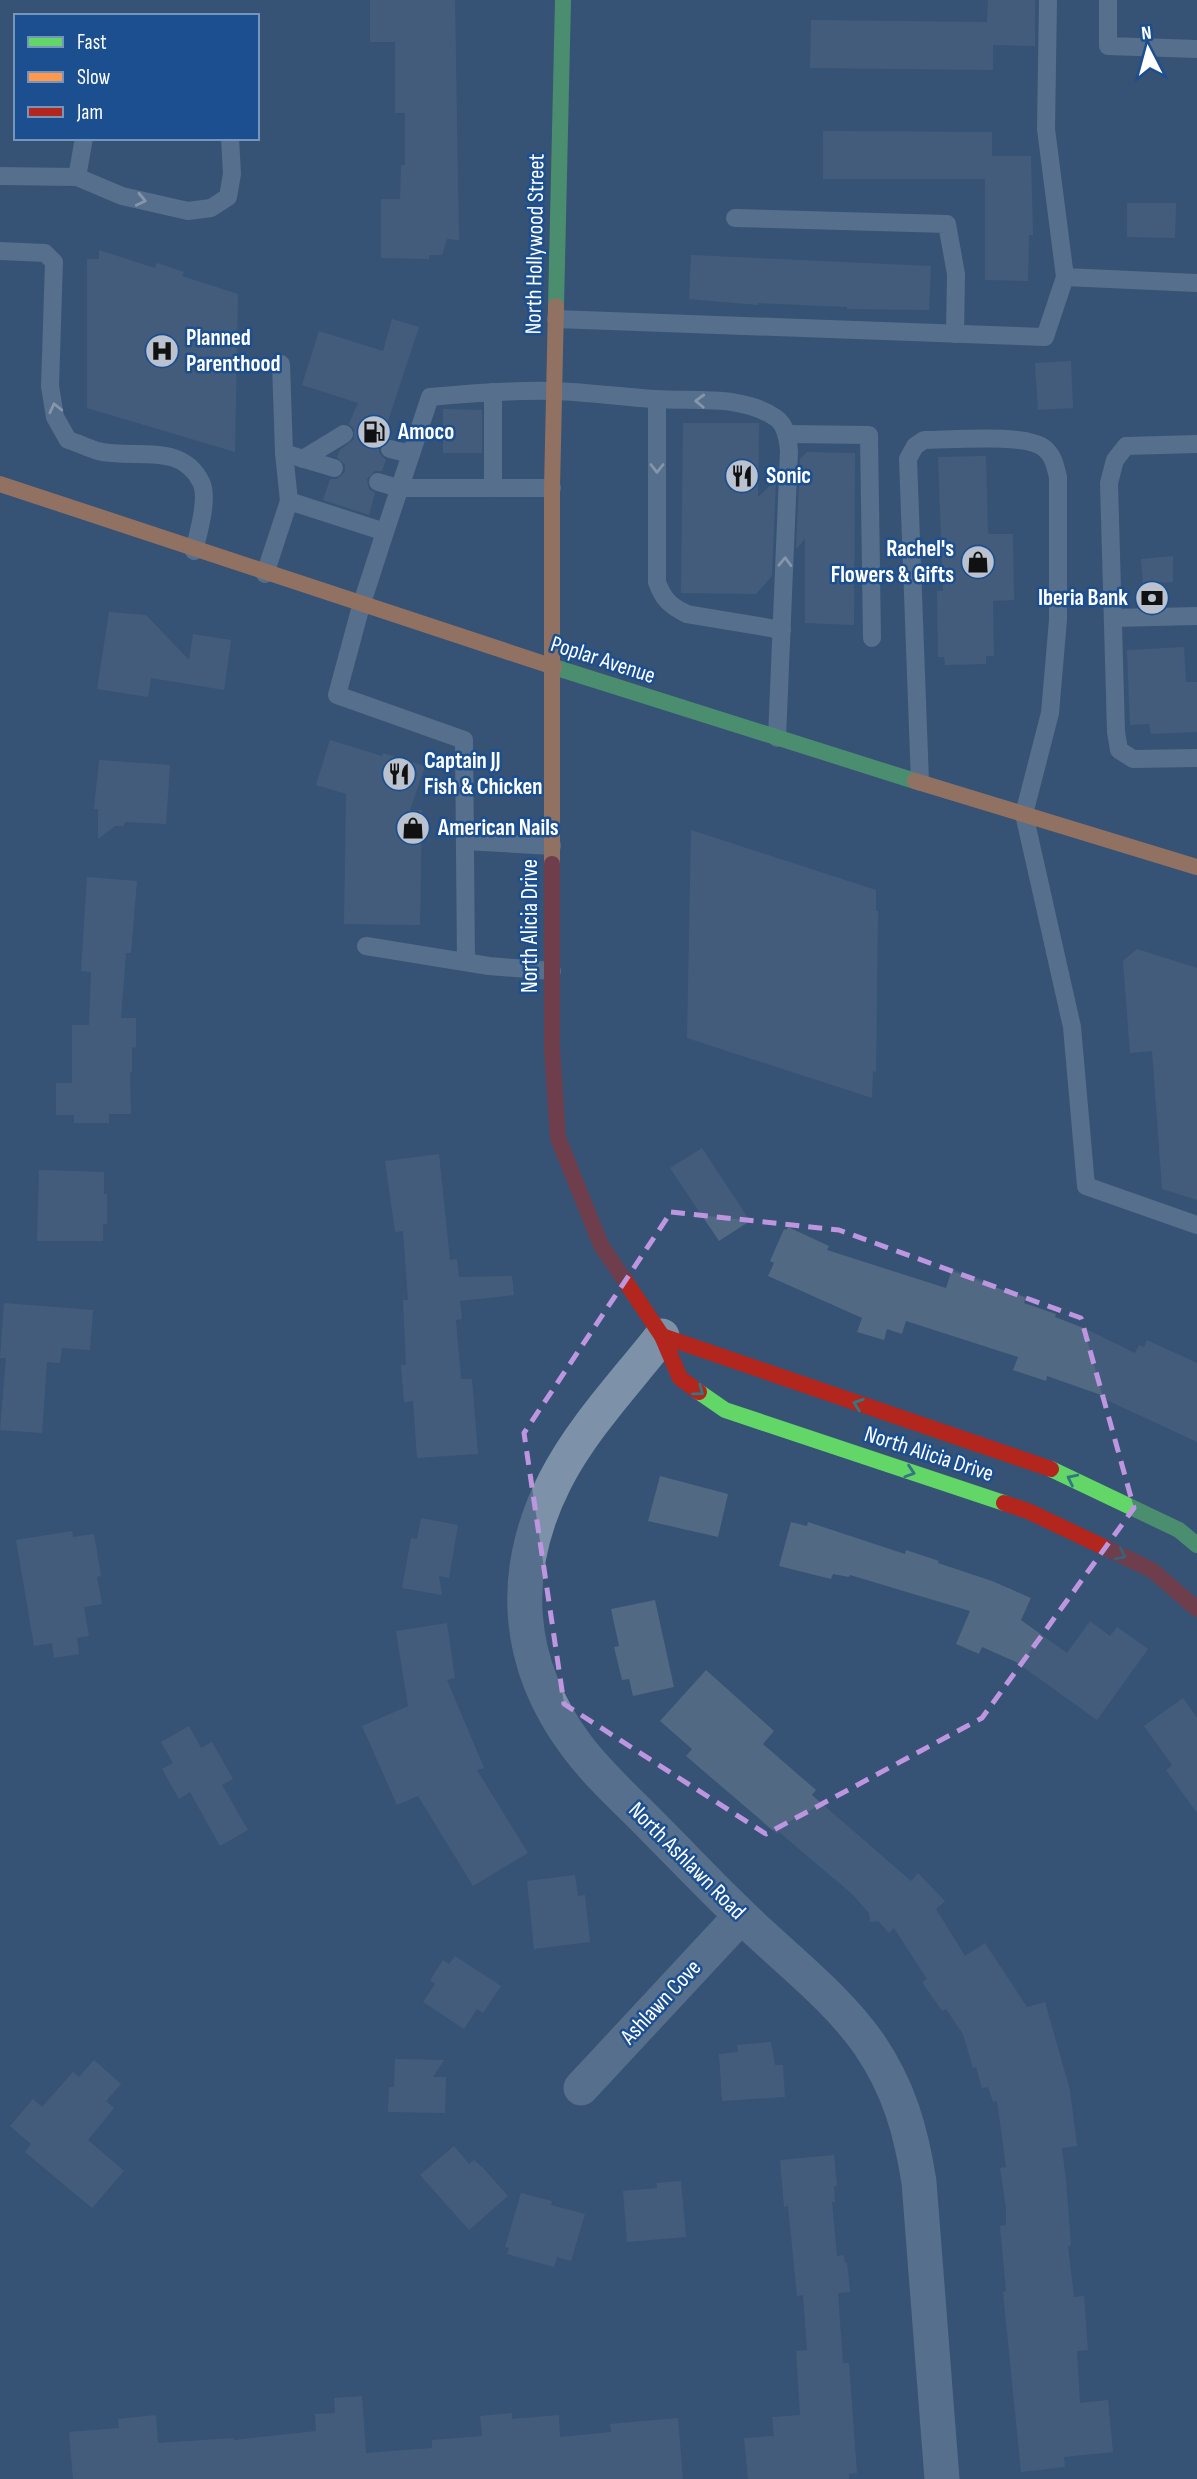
<svg xmlns="http://www.w3.org/2000/svg" width="1197" height="2479" viewBox="0 0 1197 2479" font-family="'Sofia Sans Condensed',sans-serif">
<style>
.building{fill:#526984}
.lines{fill:none;stroke-linecap:round;stroke-linejoin:round}
.lane{stroke:#7d92a8;stroke-width:18}
.street{stroke:#7d92a8;stroke-width:35}
.fast{stroke:#63d668;stroke-width:16}
.slow{stroke:#ff974d;stroke-width:16}
.jam{stroke:#b3261e;stroke-width:16}
.oneway{stroke:#e5e9ee}
.oneway2{stroke:#317883}
.marked{fill:none;stroke:#bd96df;stroke-width:5;stroke-dasharray:14 9;stroke-linejoin:round}
.labels{text-anchor:middle;dominant-baseline:central;stroke-width:5;stroke-linejoin:round;paint-order:stroke}
.street-label{font-size:23px;fill:#fff;stroke:#1b4f8f}
.poi-label{font-size:23px;font-weight:bold;fill:#fff;stroke:#1b4f8f;text-anchor:start}
</style>
<rect width="100%" height="100%" fill="#365274"/>
<!-- building -->
<g class="building">
<path d="M370 0H455L459 240 447 239 442 255H429V259L381 258V199H400L401 165H405V113H395V42H370Z"/>
<path d="M988 0H1035V46L993 45V70L810 68 811 20 987 22Z"/>
<path d="M823 131 992 132V156H1031L1033 235H1029L1028 281 985 280V179H823Z"/>
<path d="M1127 203H1176L1175 238 1127 237Z"/>
<path d="M99 250 155 268 157 263 184 272 182 276 238 294 235 452 87 408V259H99Z"/>
<path d="M691 255 931 266 929 310 847 309V307L758 303V305L689 299Z"/>
<path d="M392 319 419 327 384 433 393 438H386L379 446V453L386 460 382 471H375L367 479 369 489 375 493 369 515 323 500 330 479H337L345 472V465L337 457 340 450 354 439V429L349 424 358 403 302 385 319 331 383 351Z"/>
<path d="M1071 361 1073 408 1038 410 1035 363Z"/>
<path d="M443 409 482 410V453H443Z"/>
<path d="M683 423H759L758 497 776 480 772 576 756 594 681 593Z"/>
<path d="M807 452 855 453 854 625 805 623V539L796 549 800 459Z"/>
<path d="M986 456 988 531 989 534H1013L1014 600 993 601 994 656H986V664L945 665 944 657H938L937 591H943L938 457Z"/>
<path d="M1173 556V582L1143 583 1141 559Z"/>
<path d="M109 612 146 615 189 660 193 634 231 640 224 690 151 678 148 697 97 689Z"/>
<path d="M1184 647 1186 682H1197V732L1151 734 1149 724 1130 725 1127 650Z"/>
<path d="M330 740 382 756 383 753 425 766 410 810H422L420 925 344 924 346 794 316 785Z"/>
<path d="M99 760 170 765 166 824 125 822 124 826H115L98 839V809H94Z"/>
<path d="M691 830 876 890V911H878L876 1072 873 1071 872 1098 687 1038Z"/>
<path d="M87 877 137 881 131 953H126L121 1018H136V1048L132 1047V1072L130 1073 131 1114H109V1123H74V1115H56V1083H72V1025H89L91 972 81 971Z"/>
<path d="M1137 949 1197 968V1200L1162 1189 1152 1051 1130 1053 1123 961Z"/>
<path d="M702 1148 750 1221 719 1241 670 1168Z"/>
<path d="M439 1154 450 1260 457 1259 459 1277 512 1276 514 1295 460 1301 462 1319 456 1320 461 1379H472L478 1454 417 1458 413 1401 404 1402 401 1365H406L403 1300H408L403 1231 395 1232 385 1161Z"/>
<path d="M39 1170 104 1172V1194H107V1224H103V1241H37Z"/>
<path d="M788 1227 829 1246 827 1250 946 1288 952 1269 986 1281 985 1284 1026 1297 1024 1303 1056 1314 1055 1317 1086 1329 1135 1353 1139 1345 1144 1347 1147 1340 1197 1363V1442L1100 1397 1101 1395 1047 1376 1046 1381 1013 1370 1018 1357 906 1321 902 1334 887 1329 884 1340 857 1332 862 1318 768 1276 774 1263 770 1261 784 1229 786 1230Z"/>
<path d="M4 1303 93 1310 90 1350 62 1348 60 1363 47 1362 42 1433 0 1430 6 1358H0Z"/>
<path d="M660 1476 728 1494 718 1537 648 1521Z"/>
<path d="M421 1518 458 1525 449 1578 439 1576 442 1595 402 1588 411 1538 417 1539Z"/>
<path d="M791 1522 807 1526 808 1522 905 1554 906 1550 939 1561 938 1563 992 1581 1031 1598 1021 1620 1067 1653 1090 1621 1110 1636 1117 1627 1148 1649 1097 1720 1016 1662 982 1647 979 1654 956 1644 970 1611 850 1575 849 1577 833 1574 831 1579 779 1566Z"/>
<path d="M72 1531 73 1537 94 1534 101 1576 97 1577 102 1604 84 1607 89 1636 77 1638 79 1654 54 1658 52 1643 34 1646 16 1540Z"/>
<path d="M655 1600 674 1687 633 1696 629 1679 622 1680 614 1647 619 1646 611 1609Z"/>
<path d="M447 1623 455 1678 447 1680 484 1768 477 1770 528 1853 473 1886 418 1796 397 1805 362 1726 408 1706 396 1631Z"/>
<path d="M706 1670 774 1731 763 1744 816 1790 812 1795 911 1881 918 1873 945 1901 936 1909 965 1956 985 1943 1027 2007 1045 2002 1070 2090 1077 2146 1062 2148 1066 2180 1071 2245 1068 2246 1074 2297 1084 2296 1088 2350 1077 2351 1080 2403 1108 2400 1113 2452 1064 2457 1065 2467 1021 2472 1003 2292 1006 2291 1000 2226 1006 2225V2208L1000 2168 1006 2167 997 2101 993 2102 988 2087 982 2088 976 2067 973 2068 963 2034 946 2009 942 2011 922 1982 927 1979 894 1928 889 1933 878 1921 870 1922 869 1913 852 1894 779 1832 777 1834 686 1756 692 1749 660 1721Z"/>
<path d="M1183 1698 1197 1718V1813L1166 1770 1172 1765 1144 1726Z"/>
<path d="M189 1726 201 1748 212 1742 233 1779 222 1785 248 1830 220 1846 190 1792 179 1799 162 1769 173 1763 161 1742Z"/>
<path d="M575 1875 578 1896 585 1895 590 1942 534 1949 527 1881Z"/>
<path d="M455 1956 501 1986 483 2013 477 2009 464 2029 423 2002 435 1984 430 1980 443 1960 449 1964Z"/>
<path d="M771 2042 775 2065H783L785 2097 722 2101 719 2054 738 2052 737 2045Z"/>
<path d="M395 2059 444 2060 433 2077H446L445 2113 388 2112 389 2087H394Z"/>
<path d="M94 2060 121 2084 106 2101 114 2108 88 2140 124 2171 92 2208 25 2152 31 2144 10 2126 33 2099 42 2107 73 2072 79 2077Z"/>
<path d="M454 2146 469 2164 474 2160 483 2168 508 2196 469 2230 420 2175Z"/>
<path d="M834 2155 837 2186H834L835 2202H832L837 2256 844 2255 845 2263 847 2262 850 2292 838 2293 843 2363H849L857 2473 849 2474V2479H748L744 2438 774 2436 772 2417 800 2415 796 2351 807 2350 803 2295 797 2296 788 2206 784 2207 780 2160Z"/>
<path d="M681 2181 686 2237 627 2242 623 2191 657 2188 656 2183Z"/>
<path d="M521 2193 552 2201 551 2205 585 2214 571 2261 557 2257 554 2267 507 2254 509 2248 505 2247Z"/>
<path d="M362 2396 366 2453 432 2448V2440L482 2436 480 2416 512 2413V2419L559 2415 560 2437 611 2432 610 2424 678 2418 683 2479H73L69 2432 119 2428 118 2419 156 2415 158 2443 234 2438V2440L316 2431 315 2414 335 2413 334 2398Z"/>
</g>
<g class="lines">
<!-- lane -->
<g class="lane">
<path d="M1108 0V46L1197 49"/>
<path d="M0 176 77 177 122 196 188 211 211 208 228 197 232 174 230 138"/>
<path d="M77 177 84 138"/>
<path d="M735 218 947 224 956 274 955 334"/>
<path d="M0 251 45 253 54 262 50 386 55 417 68 440C78 443 88 448 98 451 133 460 181 441 201 482 209 498 198 534 194 551"/>
<path d="M1065 277 1197 283"/>
<path d="M556 319 1045 337 1065 277 1046 129 1048 0"/>
<path d="M281 364 284 453 289 501"/>
<path d="M493 392V488H552"/>
<path d="M657 399V582C663 599 670 606 687 614L782 630"/>
<path d="M787 434 869 435 872 638"/>
<path d="M1197 444 1126 446 1115 460 1109 483 1116 732 1119 750 1133 759 1197 758"/>
<path d="M390 449 411 454"/>
<path d="M284 453 334 468"/>
<path d="M303 459 344 434"/>
<path d="M378 482 398 488H493"/>
<path d="M385 532 361 606 337 695 464 740 466 962"/>
<path d="M265 574 289 501 385 532 430 397C471 393 512 390 554 391 587 392 621 397 655 399 694 402 742 394 776 418 786 425 788 439 789 451L777 738"/>
<path d="M1113 618 1197 616"/>
<path d="M920 782 908 459 915 446 924 440C950 440 1026 433 1044 448 1054 456 1055 466 1058 477V620L1050 713 1024 814 1072 1027 1086 1186 1197 1225"/>
<path d="M465 841 552 846"/>
<path d="M366 946 489 966 552 971"/>
</g>
<!-- street -->
<g class="street">
<path d="M662 1336C626 1382 582 1428 555 1481 509 1572 515 1663 576 1745 598 1775 627 1800 652 1826 690 1864 726 1903 765 1938 801 1971 841 2004 869 2044 899 2088 911 2131 919 2182L942 2479"/>
<path d="M581 2088 741 1916"/>
</g>
<!-- fast -->
<g class="fast">
<path d="M556 306 563 0"/>
<path d="M554 667 915 781"/>
<path d="M699 1392 725 1410 1004 1503"/>
<path d="M1051 1469 1179 1530 1197 1545"/>
</g>
<!-- slow -->
<g class="slow">
<path d="M0 484 554 667"/>
<path d="M915 781 1197 867"/>
<path d="M552 864V488L556 306"/>
</g>
<!-- jam -->
<g class="jam">
<path d="M552 864V1049L558 1138 601 1245 662 1336 680 1378 699 1392"/>
<path d="M662 1336 1051 1469"/>
<path d="M1004 1503 1028 1511 1152 1570 1197 1609"/>
</g>
</g>
<!-- one-way arrows -->
<defs><path id="oneway-chevron" d="M-2-3.5L2.5 0L-2 3.5" fill="none" stroke-width="1.6" stroke-linecap="round" stroke-linejoin="round" transform="scale(1.75)"/></defs>
<g class="oneway">
<use href="#oneway-chevron" transform="translate(141 200) rotate(13)"/>
<use href="#oneway-chevron" transform="translate(700 401) rotate(-178)"/>
<use href="#oneway-chevron" transform="translate(55 408) rotate(-103)"/>
<use href="#oneway-chevron" transform="translate(657 468) rotate(90)"/>
<use href="#oneway-chevron" transform="translate(785 562) rotate(-88)"/>
</g>
<g class="oneway2">
<use href="#oneway-chevron" transform="translate(699 1391) rotate(36)"/>
<use href="#oneway-chevron" transform="translate(858 1404) rotate(-161)"/>
<use href="#oneway-chevron" transform="translate(910 1472) rotate(18)"/>
<use href="#oneway-chevron" transform="translate(1072 1479) rotate(-154)"/>
<use href="#oneway-chevron" transform="translate(1121 1555) rotate(26)"/>
</g>
<!-- marked area -->
<path d="M0 0H1197V2479H0ZM671 1212 839 1230 1081 1318 1134 1508 982 1718 766 1834 564 1704 524 1433Z" fill="#365274" fill-opacity=".55" fill-rule="evenodd"/>
<path class="marked" d="M671 1212 839 1230 1081 1318 1134 1508 982 1718 766 1834 564 1704 524 1433Z"/>
<!-- icons -->
<defs>
<g id="hospital-disc" transform="scale(1.75)"><circle r="9.5" fill="#b9c2ce" stroke="#1b4f8f"/><path d="M-5-5h3v3.5h4V-5h3V5h-3V1.5h-4V5h-3Z" fill="#111"/></g>
<g id="fuel-disc" transform="scale(1.75)"><circle r="9.5" fill="#b9c2ce" stroke="#1b4f8f"/><path d="M-5.5-6h7V0h2V4h1.3V-2.5L3-4.5l.8-.8L6-3V5H2.5V1h-1V6h-7ZM-4.2-4.7v3.2H.2V-4.7Z" fill="#111"/></g>
<g id="restaurant-disc" transform="scale(1.75)"><circle r="9.5" fill="#b9c2ce" stroke="#1b4f8f"/><path d="M-5-6h1v4h1v-4h1v4h1v-4h1v5L-1.5 .5V6h-2V.5L-5-1ZM5-6V6H3V1.5H1.5Q1.5-4 5-6Z" fill="#111"/></g>
<g id="shop-disc" transform="scale(1.75)"><circle r="9.5" fill="#b9c2ce" stroke="#1b4f8f"/><path d="M-5-2.5h2.3a2.7 3.5 0 0 1 5.4 0H5L5.5 6h-11ZM-1.5-2.5h3a1.5 2.3 0 0 0-3 0Z" fill="#111"/></g>
<g id="bank-disc" transform="scale(1.75)"><circle r="9.5" fill="#b9c2ce" stroke="#1b4f8f"/><path d="M-6-4H6V4H-6ZM0-2.3a2.3 2.3 0 1 0 0 4.6a2.3 2.3 0 1 0 0-4.6Z" fill="#111"/></g>
</defs>
<g fill-rule="evenodd">
<use href="#hospital-disc" x="162" y="351"/>
<use href="#fuel-disc" x="374" y="432"/>
<use href="#restaurant-disc" x="742" y="476"/>
<use href="#shop-disc" x="978" y="562"/>
<use href="#bank-disc" x="1152" y="598"/>
<use href="#restaurant-disc" x="399" y="774"/>
<use href="#shop-disc" x="413" y="828"/>
</g>
<g class="labels">
<!-- street labels -->
<g class="street-label">
<text transform="translate(535 244) rotate(-89)">North Hollywood Street</text>
<text transform="translate(603 660) rotate(18)">Poplar Avenue</text>
<text transform="translate(530 926) rotate(-90)">North Alicia Drive</text>
<text transform="translate(929 1454) rotate(18)">North Alicia Drive</text>
<text transform="translate(687 1861) rotate(45)">North Ashlawn Road</text>
<text transform="translate(661 2002) rotate(-47)">Ashlawn Cove</text>
</g>
<!-- poi labels -->
<g class="poi-label">
<text x="186" y="338">Planned<tspan x="186" dy="26">Parenthood</tspan></text>
<text x="398" y="432">Amoco</text>
<text x="766" y="476">Sonic</text>
<text x="954" y="549" text-anchor="end">Rachel's<tspan x="954" dy="26">Flowers &amp; Gifts</tspan></text>
<text x="1128" y="598" text-anchor="end">Iberia Bank</text>
<text x="424" y="761">Captain JJ<tspan x="424" dy="26">Fish &amp; Chicken</tspan></text>
<text x="438" y="828">American Nails</text>
</g>
</g>
<!-- legend -->
<rect x="14" y="14" width="245" height="126" fill="#1b4f8f" stroke="#7695bc" stroke-width="2"/>
<rect x="28" y="37" width="35" height="10" fill="#63d668" stroke="#7695bc" stroke-width="2"/>
<text x="77" y="49" font-size="21" fill="#ffffff">Fast</text>
<rect x="28" y="72" width="35" height="10" fill="#ff974d" stroke="#7695bc" stroke-width="2"/>
<text x="77" y="84" font-size="21" fill="#ffffff">Slow</text>
<rect x="28" y="107" width="35" height="10" fill="#b3261e" stroke="#7695bc" stroke-width="2"/>
<text x="77" y="119" font-size="21" fill="#ffffff">Jam</text>
<!-- north arrow -->
<g transform="translate(1148 49) rotate(354)" stroke="#1b4f8f" stroke-width="5" paint-order="stroke">
<path d="M0-5L12 26L0 18L-12 26Z" fill="#ffffff"/>
<text y="-10" font-size="19" font-weight="bold" text-anchor="middle" fill="#ffffff">N</text>
</g>
</svg>
